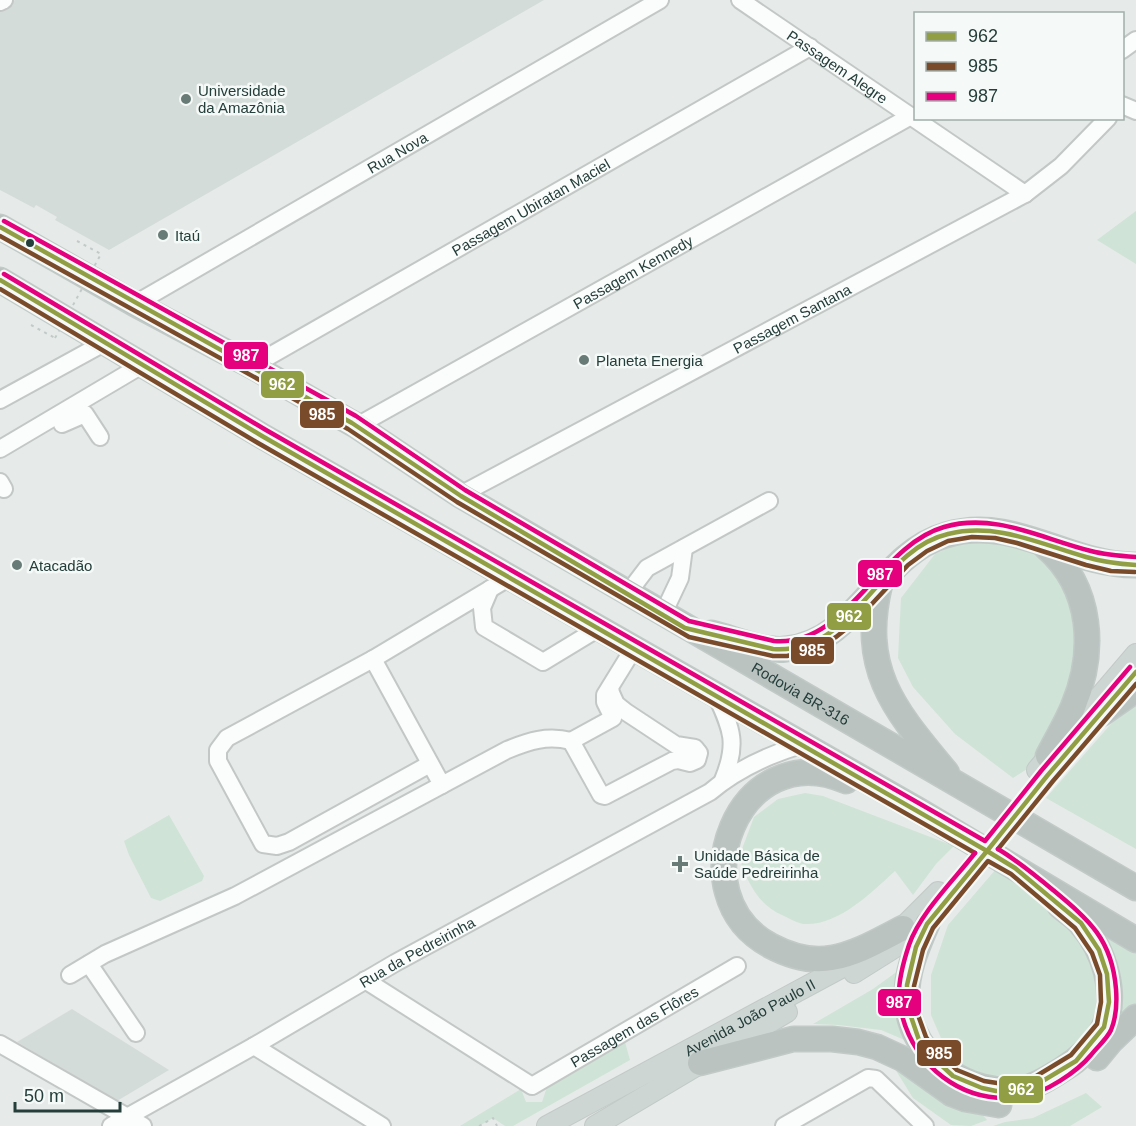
<svg xmlns="http://www.w3.org/2000/svg" width="1136" height="1126" viewBox="0 0 1136 1126" font-family="Helvetica,sans-serif">
<style>
.built{fill:#d4dcd9}
.green{fill:#d0e3d7}
.lines{fill:none;stroke-linecap:round;stroke-linejoin:round}
.minor-casing{stroke:#c3c8c6;stroke-width:20}
.major-casing{stroke:#c2cac8;stroke-width:22}
.highway-casing{stroke:#c2cac8;stroke-width:27}
.path{stroke:#c2cac9;stroke-width:2;stroke-dasharray:3 4.5;stroke-linecap:butt}
.minor{stroke:#fbfcfc;stroke-width:16}
.major{stroke:#ced6d4;stroke-width:20}
.highway{stroke:#bbc3c1;stroke-width:24}
.major-bridge-casing{stroke:#c2cac8;stroke-width:22;stroke-linecap:butt}
.path-bridge{stroke:#c2cac9;stroke-width:2;stroke-dasharray:3 4.5;stroke-linecap:butt}
.major-bridge{stroke:#ced6d4;stroke-width:20}
.bus-1-casing{stroke:#f5f9f7;stroke-width:9}
.bus-2-casing{stroke:#f5f9f7;stroke-width:9}
.bus-3-casing{stroke:#f5f9f7;stroke-width:9}
.bus-1{stroke:#929e43;stroke-width:4.5}
.bus-2{stroke:#7a4b2a;stroke-width:4.5}
.bus-3{stroke:#e5007d;stroke-width:4.5}
.poi-dot{fill:#687b77;stroke:#f5f9f7;stroke-width:2}
.bus-dot{fill:#243e39;stroke:#f5f9f7;stroke-width:2}
.labels{text-anchor:middle;dominant-baseline:central;stroke-width:5;stroke-linejoin:round;paint-order:stroke}
.street-label{font-size:15px;fill:#243e39;stroke:#f5f9f7}
.poi-label{font-size:15px;fill:#243e39;stroke:#f5f9f7;text-anchor:start}
.line-badge{stroke:#f5f9f7;stroke-width:2}
.badge-label{font-size:16px;text-anchor:middle;font-weight:bold;fill:#fff}
</style>
<rect width="100%" height="100%" fill="#e6ebe9"/>
<!-- built -->
<g class="built">
<path d="M15 0H544L109 250 55 220 57 217 36 205 34 208 0 190V9Z"/>
<path d="M72 1009 169 1070 117 1101 17 1042Z"/>
</g>
<!-- green -->
<g class="green">
<path d="M1136 211V264L1097 240Z"/>
<path d="M1018 535 1054 566 1080 624 1076 668 1048 756 1013 778 955 734 913 687 898 658 901 598 935 554 967 540Z"/>
<path d="M1136 702V849L1046 798 1125 708Z"/>
<path d="M805 793 823 796 954 846 936 864 913 895 895 871C871 893 838 926 804 924 796 923 789 918 782 915 757 904 747 881 739 857L754 817 778 799Z"/>
<path d="M169 815 204 876 202 881 160 901 151 898 129 855 124 841Z"/>
<path d="M996 869 1023 881 1074 926 1101 976 1100 1004 1092 1033 1061 1065 996 1091 966 1072 944 1045 931 1015V975L948 925Z"/>
<path d="M1098 929 1136 952V1005L1106 1031Z"/>
<path d="M902 968 914 1044 881 1030 838 1025 813 1024 873 989Z"/>
<path d="M625 1042 630 1060 513 1126H505L493 1118 479 1126H460L521 1089 526 1102H542L548 1084Z"/>
<path d="M890 1061 980 1112 987 1120 971 1126 951 1125 913 1098Z"/>
<path d="M1086 1093 1102 1107 1070 1126H993L1005 1122 1033 1118Z"/>
</g>
<g class="lines">
<!-- minor casing -->
<g class="minor-casing">
<g id="minor">
<path id="s1" d="M740 0 1025 194"/>
<path d="M0 2 4 0"/>
<path d="M1122 50 1136 40"/>
<path d="M1122 105 1136 111"/>
<path id="s2" d="M135 304 660 0"/>
<path id="s3" d="M252 366 810 47"/>
<path d="M0 400 104 343"/>
<path d="M62 424 85 414 100 437"/>
<path id="s4" d="M357 426 911 116"/>
<path d="M0 449 142 365"/>
<path d="M0 482 4 489"/>
<path id="s5" d="M460 495 1025 194 1061 166 1108 118"/>
<path d="M490 589 482 608 484 627 543 662 599 628"/>
<path d="M628 593 647 568 769 501"/>
<path d="M663 614 680 578 684 548"/>
<path d="M373 659 442 785"/>
<path d="M610 687 611 693 616 704 626 712 676 745 695 748 699 753 697 760 690 763 678 760 672 761 605 796 601 795 571 741 613 718 605 702V695L634 648"/>
<path d="M717 697C732 730 738 744 723 780"/>
<path d="M430 764 289 842 277 846 263 844 218 761V750L227 738 373 659 510 577"/>
<path d="M89 964 136 1033"/>
<path d="M70 975 105 954 235 896 507 750C529 741 547 735 571 741"/>
<path id="s6" d="M365 980 532 1086 737 966"/>
<path d="M0 1044 143 1126"/>
<path d="M254 1046 382 1126"/>
<path id="s7" d="M111 1126 254 1046 395 963 710 792C736 770 768 755 801 745"/>
<path d="M784 1126 868 1078 876 1079 925 1126"/>
</g>
</g>
<!-- major casing -->
<g class="major-casing">
<g id="major">
<path d="M1037 770 1136 654"/>
<path d="M892 938 938 892"/>
<path d="M854 973 913 936"/>
<path id="s8" d="M547 1126 865 955"/>
<path d="M595 1126 787 1012"/>
</g>
</g>
<!-- highway casing -->
<g class="highway-casing">
<g id="highway">
<path id="s9" d="M0 227 135 304 252 366 357 426 460 495 1136 888"/>
<path d="M0 280 262 436 918 810 1136 940"/>
<path d="M1046 547C1093 588 1096 652 1073 707 1066 724 1056 740 1048 756"/>
<path d="M880 584C859 671 895 710 947 773"/>
<path d="M711 633C733 638 764 652 786 649 858 642 879 554 946 535 1014 514 1069 566 1136 565"/>
<path d="M1101 714 1136 690"/>
<path d="M846 781C739 734 675 895 771 946 790 956 811 962 832 958 857 954 881 939 903 928"/>
<path d="M927 924C916 949 905 975 907 1003 912 1059 969 1097 1022 1089 1037 1086 1050 1077 1063 1069 1078 1060 1096 1044 1104 1027 1118 993 1104 950 1081 924 1076 917 1067 912 1060 906"/>
<path d="M1097 1058 1111 1041 1136 1017"/>
<path d="M700 1063 793 1039H832L858 1042 877 1047 903 1059 952 1094 965 1099 999 1105"/>
</g>
</g>
<!-- path -->
<g class="path">
<path d="M77 241 101 254"/>
<path d="M31 325 55 338"/>
<path d="M479 1126 493 1118 497 1126"/>
</g>
<!-- minor -->
<use href="#minor" class="minor"/>
<!-- major -->
<use href="#major" class="major"/>
<!-- highway -->
<use href="#highway" class="highway"/>
<!-- major-bridge casing -->
<g class="major-bridge-casing">
<path id="major-bridge" d="M948 899 1047 776"/>
</g>
<!-- path-bridge -->
<path class="path-bridge" d="M55 338 101 254"/>
<!-- major-bridge -->
<use href="#major-bridge" class="major-bridge"/>
<!-- bus-1 casing -->
<g class="bus-1-casing">
<g id="bus-1">
<path d="M0 227 352 423 461 496 685 628 773 649C855 655 878 550 948 534 997 522 1040 544 1086 557 1103 562 1119 564 1136 565"/>
<path d="M0 280 262 436 987 851"/>
<path d="M987 851 1015 868 1081 923 1099 950 1107 974 1109 1002 1104 1027 1076 1061 1036 1085 1023 1089 996 1091 982 1088 953 1076 928 1053 919 1040 907 1005V985L916 947 927 924Z"/>
<path d="M987 851 1047 776 1136 672"/>
</g>
</g>
<!-- bus-2 casing -->
<g class="bus-2-casing">
<g id="bus-2">
<path d="M0 236 348 429 457 502 689 637 773 656H787L813 650 836 637 856 621 908 565 927 551 948 541 972 537 995 538 1017 543 1086 565 1111 571 1135 572"/>
<path d="M0 289 258 443 975 853"/>
<path d="M998 849 1053 781 1136 684"/>
<path d="M988 861 1011 874 1075 928 1092 953 1100 975 1101 1002 1097 1024 1071 1055 1033 1078 1022 1082 997 1083 984 1081 957 1070 934 1048 926 1037 914 1004V986L923 950 933 928Z"/>
</g>
</g>
<!-- bus-3 casing -->
<g class="bus-3-casing">
<g id="bus-3">
<path d="M4 221 356 416 465 490 689 621 774 641C847 647 878 546 944 527 995 512 1042 539 1091 551 1106 555 1121 556 1136 557"/>
<path d="M4 274 266 430 985 841 1041 771 1130 667"/>
<path d="M975 853C954 880 920 913 909 945 903 963 896 988 900 1007 912 1066 962 1105 1022 1097 1045 1093 1077 1072 1091 1055 1097 1047 1107 1039 1111 1030 1116 1018 1117 1002 1116 989 1112 939 1089 920 1053 890 1035 875 1018 861 998 849"/>
</g>
</g>
<!-- bus-1 -->
<use href="#bus-1" class="bus-1"/>
<!-- bus-2 -->
<use href="#bus-2" class="bus-2"/>
<!-- bus-3 -->
<use href="#bus-3" class="bus-3"/>
</g>
<!-- markers -->
<g class="poi-dot">
<circle cx="186" cy="99" r="6"/>
<circle cx="163" cy="235" r="6"/>
<circle cx="584" cy="360" r="6"/>
<circle cx="17" cy="565" r="6"/>
<path d="M677 855h6v6h6v6h-6v6h-6v-6h-6v-6h6z"/>
</g>
<circle class="bus-dot" cx="30" cy="243" r="5"/>
<g class="labels">
<!-- street labels -->
<g class="street-label">
<text stroke="none"><textPath href="#s1" startOffset="118">Passagem Alegre</textPath></text>
<text stroke="none"><textPath href="#s2" startOffset="303">Rua Nova</textPath></text>
<text stroke="none"><textPath href="#s3" startOffset="321">Passagem Ubiratan Maciel</textPath></text>
<text stroke="none"><textPath href="#s4" startOffset="316">Passagem Kennedy</textPath></text>
<text stroke="none"><textPath href="#s5" startOffset="376">Passagem Santana</textPath></text>
<text stroke="none"><textPath href="#s9" startOffset="927">Rodovia BR-316</textPath></text>
<text stroke="none"><textPath href="#s7" startOffset="352">Rua da Pedreirinha</textPath></text>
<text stroke="none"><textPath href="#s8" startOffset="230">Avenida João Paulo II</textPath></text>
<text stroke="none"><textPath href="#s6" startOffset="316">Passagem das Flôres</textPath></text>
</g>
<!-- poi labels -->
<g class="poi-label">
<text x="198" y="90">Universidade<tspan x="198" dy="17">da Amazônia</tspan></text>
<text x="175" y="235">Itaú</text>
<text x="596" y="360">Planeta Energia</text>
<text x="29" y="565">Atacadão</text>
<text x="694" y="855">Unidade Básica de<tspan x="694" dy="17">Saúde Pedreirinha</tspan></text>
</g>
</g>
<g class="line-badge">
<rect x="223" y="341" width="46" height="29" rx="6" fill="#e5007d"/>
<rect x="260" y="370" width="45" height="29" rx="6" fill="#929e43"/>
<rect x="299" y="400" width="46" height="29" rx="6" fill="#7a4b2a"/>
<rect x="857" y="559" width="46" height="29" rx="6" fill="#e5007d"/>
<rect x="826" y="602" width="46" height="29" rx="6" fill="#929e43"/>
<rect x="790" y="636" width="45" height="29" rx="6" fill="#7a4b2a"/>
<rect x="877" y="988" width="45" height="29" rx="6" fill="#e5007d"/>
<rect x="916" y="1039" width="46" height="28" rx="6" fill="#7a4b2a"/>
<rect x="998" y="1075" width="46" height="29" rx="6" fill="#929e43"/>
</g>
<g class="badge-label">
<text x="246" y="361">987</text>
<text x="282" y="390">962</text>
<text x="322" y="420">985</text>
<text x="880" y="580">987</text>
<text x="849" y="622">962</text>
<text x="812" y="656">985</text>
<text x="899" y="1008">987</text>
<text x="939" y="1059">985</text>
<text x="1021" y="1095">962</text>
</g>
<!-- legend -->
<rect x="914" y="12" width="210" height="108" fill="#f5f9f7" stroke="#a1aeab" stroke-width="1.5"/>
<rect x="926" y="32" width="30" height="9" fill="#929e43" stroke="#a1aeab" stroke-width="1.5"/>
<text x="968" y="42" font-size="18" fill="#243e39">962</text>
<rect x="926" y="62" width="30" height="9" fill="#7a4b2a" stroke="#a1aeab" stroke-width="1.5"/>
<text x="968" y="72" font-size="18" fill="#243e39">985</text>
<rect x="926" y="92" width="30" height="9" fill="#e5007d" stroke="#a1aeab" stroke-width="1.5"/>
<text x="968" y="102" font-size="18" fill="#243e39">987</text>
<!-- scale -->
<path d="M15 1102v9h105v-9" fill="none" stroke="#243e39" stroke-width="3"/>
<text x="24" y="1102" font-size="18" fill="#243e39" stroke="#f5f9f7" stroke-width="4.5" paint-order="stroke">50 m</text>
</svg>
